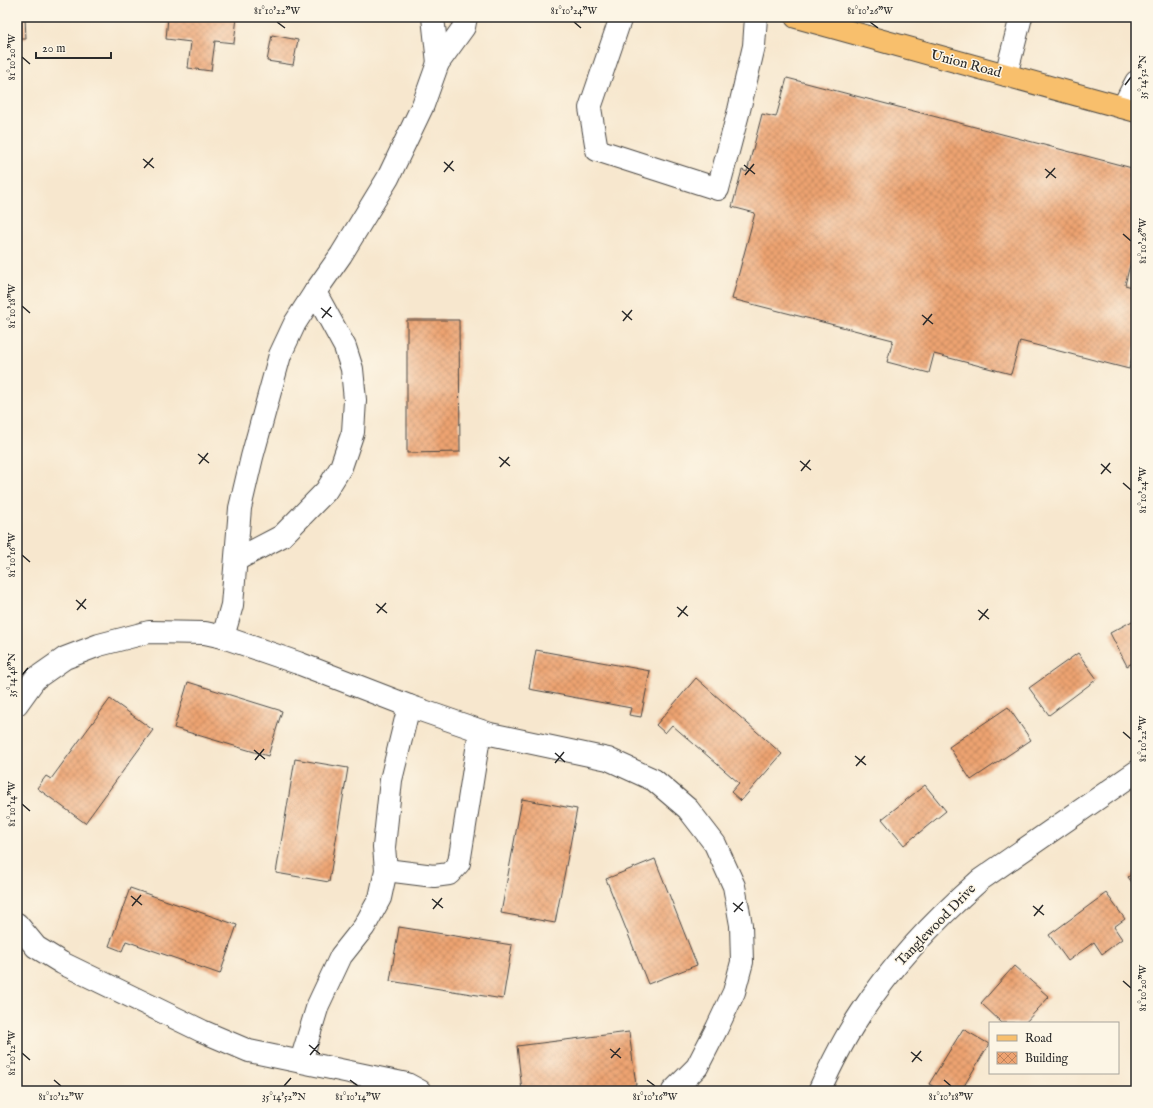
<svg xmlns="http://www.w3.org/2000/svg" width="1153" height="1108" viewBox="0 0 1153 1108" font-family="'IM FELL English',serif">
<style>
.building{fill:url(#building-cross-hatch)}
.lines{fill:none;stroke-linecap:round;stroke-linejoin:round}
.minor-casing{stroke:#4a4743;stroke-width:24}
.major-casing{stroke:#4a4743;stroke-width:24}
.minor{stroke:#fff;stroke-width:22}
.major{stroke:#f8bf6c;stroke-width:22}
.ticks{fill:none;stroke:#2b2b2b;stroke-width:1.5}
.labels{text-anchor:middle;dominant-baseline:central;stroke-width:3;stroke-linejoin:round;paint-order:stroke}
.street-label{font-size:14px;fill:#2b2b2b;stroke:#fcf5e5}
.neatline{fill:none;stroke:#2b2b2b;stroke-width:1.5}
.ticks-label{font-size:10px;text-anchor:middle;fill:#2b2b2b}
</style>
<defs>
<pattern id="building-cross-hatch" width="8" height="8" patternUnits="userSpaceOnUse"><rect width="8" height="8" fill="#eda371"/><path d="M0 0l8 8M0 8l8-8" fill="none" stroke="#c0855d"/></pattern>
</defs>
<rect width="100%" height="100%" fill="#fcf5e5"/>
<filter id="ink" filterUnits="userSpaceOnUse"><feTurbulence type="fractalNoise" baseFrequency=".025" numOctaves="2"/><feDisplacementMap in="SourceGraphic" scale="8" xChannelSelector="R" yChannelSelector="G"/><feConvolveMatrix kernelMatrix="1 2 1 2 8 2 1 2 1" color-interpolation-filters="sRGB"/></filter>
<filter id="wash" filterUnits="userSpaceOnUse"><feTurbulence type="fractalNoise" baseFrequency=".012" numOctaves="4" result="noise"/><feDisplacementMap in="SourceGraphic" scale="16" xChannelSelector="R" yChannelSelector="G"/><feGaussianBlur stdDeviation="0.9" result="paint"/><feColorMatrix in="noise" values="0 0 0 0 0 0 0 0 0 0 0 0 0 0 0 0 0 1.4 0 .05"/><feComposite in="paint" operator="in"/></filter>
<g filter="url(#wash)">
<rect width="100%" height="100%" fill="#f7e7ce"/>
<g id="blocks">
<!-- building -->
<g class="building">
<path d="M17 17H25L26 39H17Z"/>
<path d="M168 17H237L234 43 215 41 211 71 188 68 191 42 166 39Z"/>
<path d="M272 35 298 40 293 65 267 61Z"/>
<path d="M787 78 1136 169V241L1125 285 1136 288V344L1129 369 1020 341 1011 374 934 354 929 373 887 362 893 340 732 299 755 213 732 207 742 170 747 172 762 114 776 117Z"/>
<path d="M407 320H459L460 452 407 453Z"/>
<path d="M1136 619V661L1127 666 1110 633Z"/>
<path d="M536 650 650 671 641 717 629 715 631 708 529 689Z"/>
<path d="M1078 653 1097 679 1049 715 1029 688Z"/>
<path d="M696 678 782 754 741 801 731 792 739 783 672 725 665 733 656 725Z"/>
<path d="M188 682 282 711 268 756 174 728Z"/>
<path d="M110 699 153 730 85 823 37 788 46 776 51 779Z"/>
<path d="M1008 707 1031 740 971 780 949 747Z"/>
<path d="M295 759 348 768 329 882 276 873Z"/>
<path d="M925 785 946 811 904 845 882 819Z"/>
<path d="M522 799 577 809 555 923 501 913Z"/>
<path d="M655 859 697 965 648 984 606 879Z"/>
<path d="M1136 871V888L1128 877Z"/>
<path d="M130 888 237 925 220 974 126 941 122 951 109 946Z"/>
<path d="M1106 893 1125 919 1114 927 1122 939 1102 954 1094 942 1068 961 1049 935Z"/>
<path d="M399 927 512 945 503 999 390 981Z"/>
<path d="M1014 966 1049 997 1025 1023H1002L981 1003Z"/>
<path d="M963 1029 989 1044 961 1091H941L929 1084Z"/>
<path d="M629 1032 636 1085 592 1091H522L517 1046Z"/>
</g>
</g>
</g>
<g filter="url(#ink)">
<use href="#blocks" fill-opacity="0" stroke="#4a4743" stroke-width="1"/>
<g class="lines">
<!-- minor casing -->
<g class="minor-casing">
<g id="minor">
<path d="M433 17 438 63"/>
<path d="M621 17 590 108 597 150 718 189 739 110 754 46 756 17"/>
<path d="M1006 75 1021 17"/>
<path d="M1123 107 1136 82"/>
<path d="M236 560 282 536 326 491 341 467 353 432 355 400 352 369 345 347 315 292"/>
<path d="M223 637 232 605 240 508 252 457 280 355 295 323 315 292 341 255 388 178 423 105 438 63 464 27 466 17"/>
<path d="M17 704 35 679 65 658 99 645 149 632 205 633 223 637 298 663 409 706 490 734 608 759 654 780 688 809 715 844 734 886 741 925 742 962 734 992 717 1028 697 1067 673 1091"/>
<path d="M386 870 434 876 449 874 459 863 480 731"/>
<path d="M17 924 36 947 62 963 202 1031 249 1051 407 1084 420 1091"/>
<path d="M301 1061 318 1005 341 956 364 927 380 898 386 870 384 847 391 780 409 706"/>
<path d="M819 1091C831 1065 845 1037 861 1013 893 964 936 919 980 880L1136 772"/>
</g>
</g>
<!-- major casing -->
<g class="major-casing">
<path id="major" d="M796 17 1136 111"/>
</g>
<!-- minor -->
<use href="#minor" class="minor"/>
<!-- major -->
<use href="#major" class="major"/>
</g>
</g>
<!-- ticks -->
<path class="ticks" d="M277 22 285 28M574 22 581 28M870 22 878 28M22 57 30 64M1125 85 1131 77M143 159 154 168M444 162 454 171M744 165 755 174M144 168 153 158M1045 169 1056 178M444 172 453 161M745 175 754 164M1046 178 1055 168M1123 234 1131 241M22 306 30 313M321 308 332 317M622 311 632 320M922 315 933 324M322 318 331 307M623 321 632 310M923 325 932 314M198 454 209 463M499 457 510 466M800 461 811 470M199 464 208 453M1101 464 1111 473M500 467 509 457M801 471 810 460M1101 474 1110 463M1123 483 1131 490M22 555 30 562M76 600 86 609M376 604 387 613M677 607 688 616M77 610 86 599M978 610 989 619M377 613 386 603M678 617 687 606M979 620 988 609M22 675 28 668M1123 732 1131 739M254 750 265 759M555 753 565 762M855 756 866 765M255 760 264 749M555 763 564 752M856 766 865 756M22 804 30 811M131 896 142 905M432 899 443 908M733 903 743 911M132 906 141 895M1033 906 1044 915M433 909 442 898M734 912 743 902M1034 916 1043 905M1123 981 1131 988M309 1045 320 1054M610 1049 621 1058M911 1052 922 1061M22 1053 30 1060M310 1055 319 1044M611 1058 620 1048M912 1062 921 1051M54 1080 61 1086M350 1080 358 1086M647 1080 655 1086M944 1080 951 1086M284 1086 291 1078"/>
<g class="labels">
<!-- street labels -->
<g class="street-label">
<text transform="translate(966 64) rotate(15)">Union Road</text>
<text transform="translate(936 925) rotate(-46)">Tanglewood Drive</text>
</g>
</g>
<!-- margin -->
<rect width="1153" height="1108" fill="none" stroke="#fcf5e5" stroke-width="44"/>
<!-- legend -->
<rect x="989" y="1022" width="130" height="52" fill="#fcf5e5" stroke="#a8a49b"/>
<rect x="997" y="1035" width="20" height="6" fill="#f8bf6c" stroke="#a8a49b"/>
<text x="1025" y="1042" font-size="12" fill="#2b2b2b">Road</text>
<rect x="997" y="1052" width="20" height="12" fill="url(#building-cross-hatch)" stroke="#a8a49b"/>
<text x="1025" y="1062" font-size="12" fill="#2b2b2b">Building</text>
<!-- scale -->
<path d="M36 52v6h75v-6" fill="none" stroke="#2b2b2b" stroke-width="2"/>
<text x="42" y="52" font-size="12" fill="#2b2b2b" stroke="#fcf5e5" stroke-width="3" paint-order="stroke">20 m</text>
<rect x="22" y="22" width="1109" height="1064" class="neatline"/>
<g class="ticks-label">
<text x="277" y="14">81°10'22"W</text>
<text x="574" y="14">81°10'24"W</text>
<text x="870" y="14">81°10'26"W</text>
<text transform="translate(11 57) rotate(-90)" y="4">81°10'20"W</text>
<text transform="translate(1142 77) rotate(-90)" y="4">35°14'52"N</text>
<text transform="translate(1142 241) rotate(-90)" y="4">81°10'26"W</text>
<text transform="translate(11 306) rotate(-90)" y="4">81°10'18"W</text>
<text transform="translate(1142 490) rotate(-90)" y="4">81°10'24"W</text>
<text transform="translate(11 555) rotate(-90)" y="4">81°10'16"W</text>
<text transform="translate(11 675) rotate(-90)" y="4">35°14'48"N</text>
<text transform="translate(1142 739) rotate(-90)" y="4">81°10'22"W</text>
<text transform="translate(11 804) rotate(-90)" y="4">81°10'14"W</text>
<text transform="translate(1142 988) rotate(-90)" y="4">81°10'20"W</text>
<text transform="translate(11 1053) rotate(-90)" y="4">81°10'12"W</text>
<text x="61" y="1100">81°10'12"W</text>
<text x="284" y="1100">35°14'52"N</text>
<text x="358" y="1100">81°10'14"W</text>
<text x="655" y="1100">81°10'16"W</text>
<text x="951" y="1100">81°10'18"W</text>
</g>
</svg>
